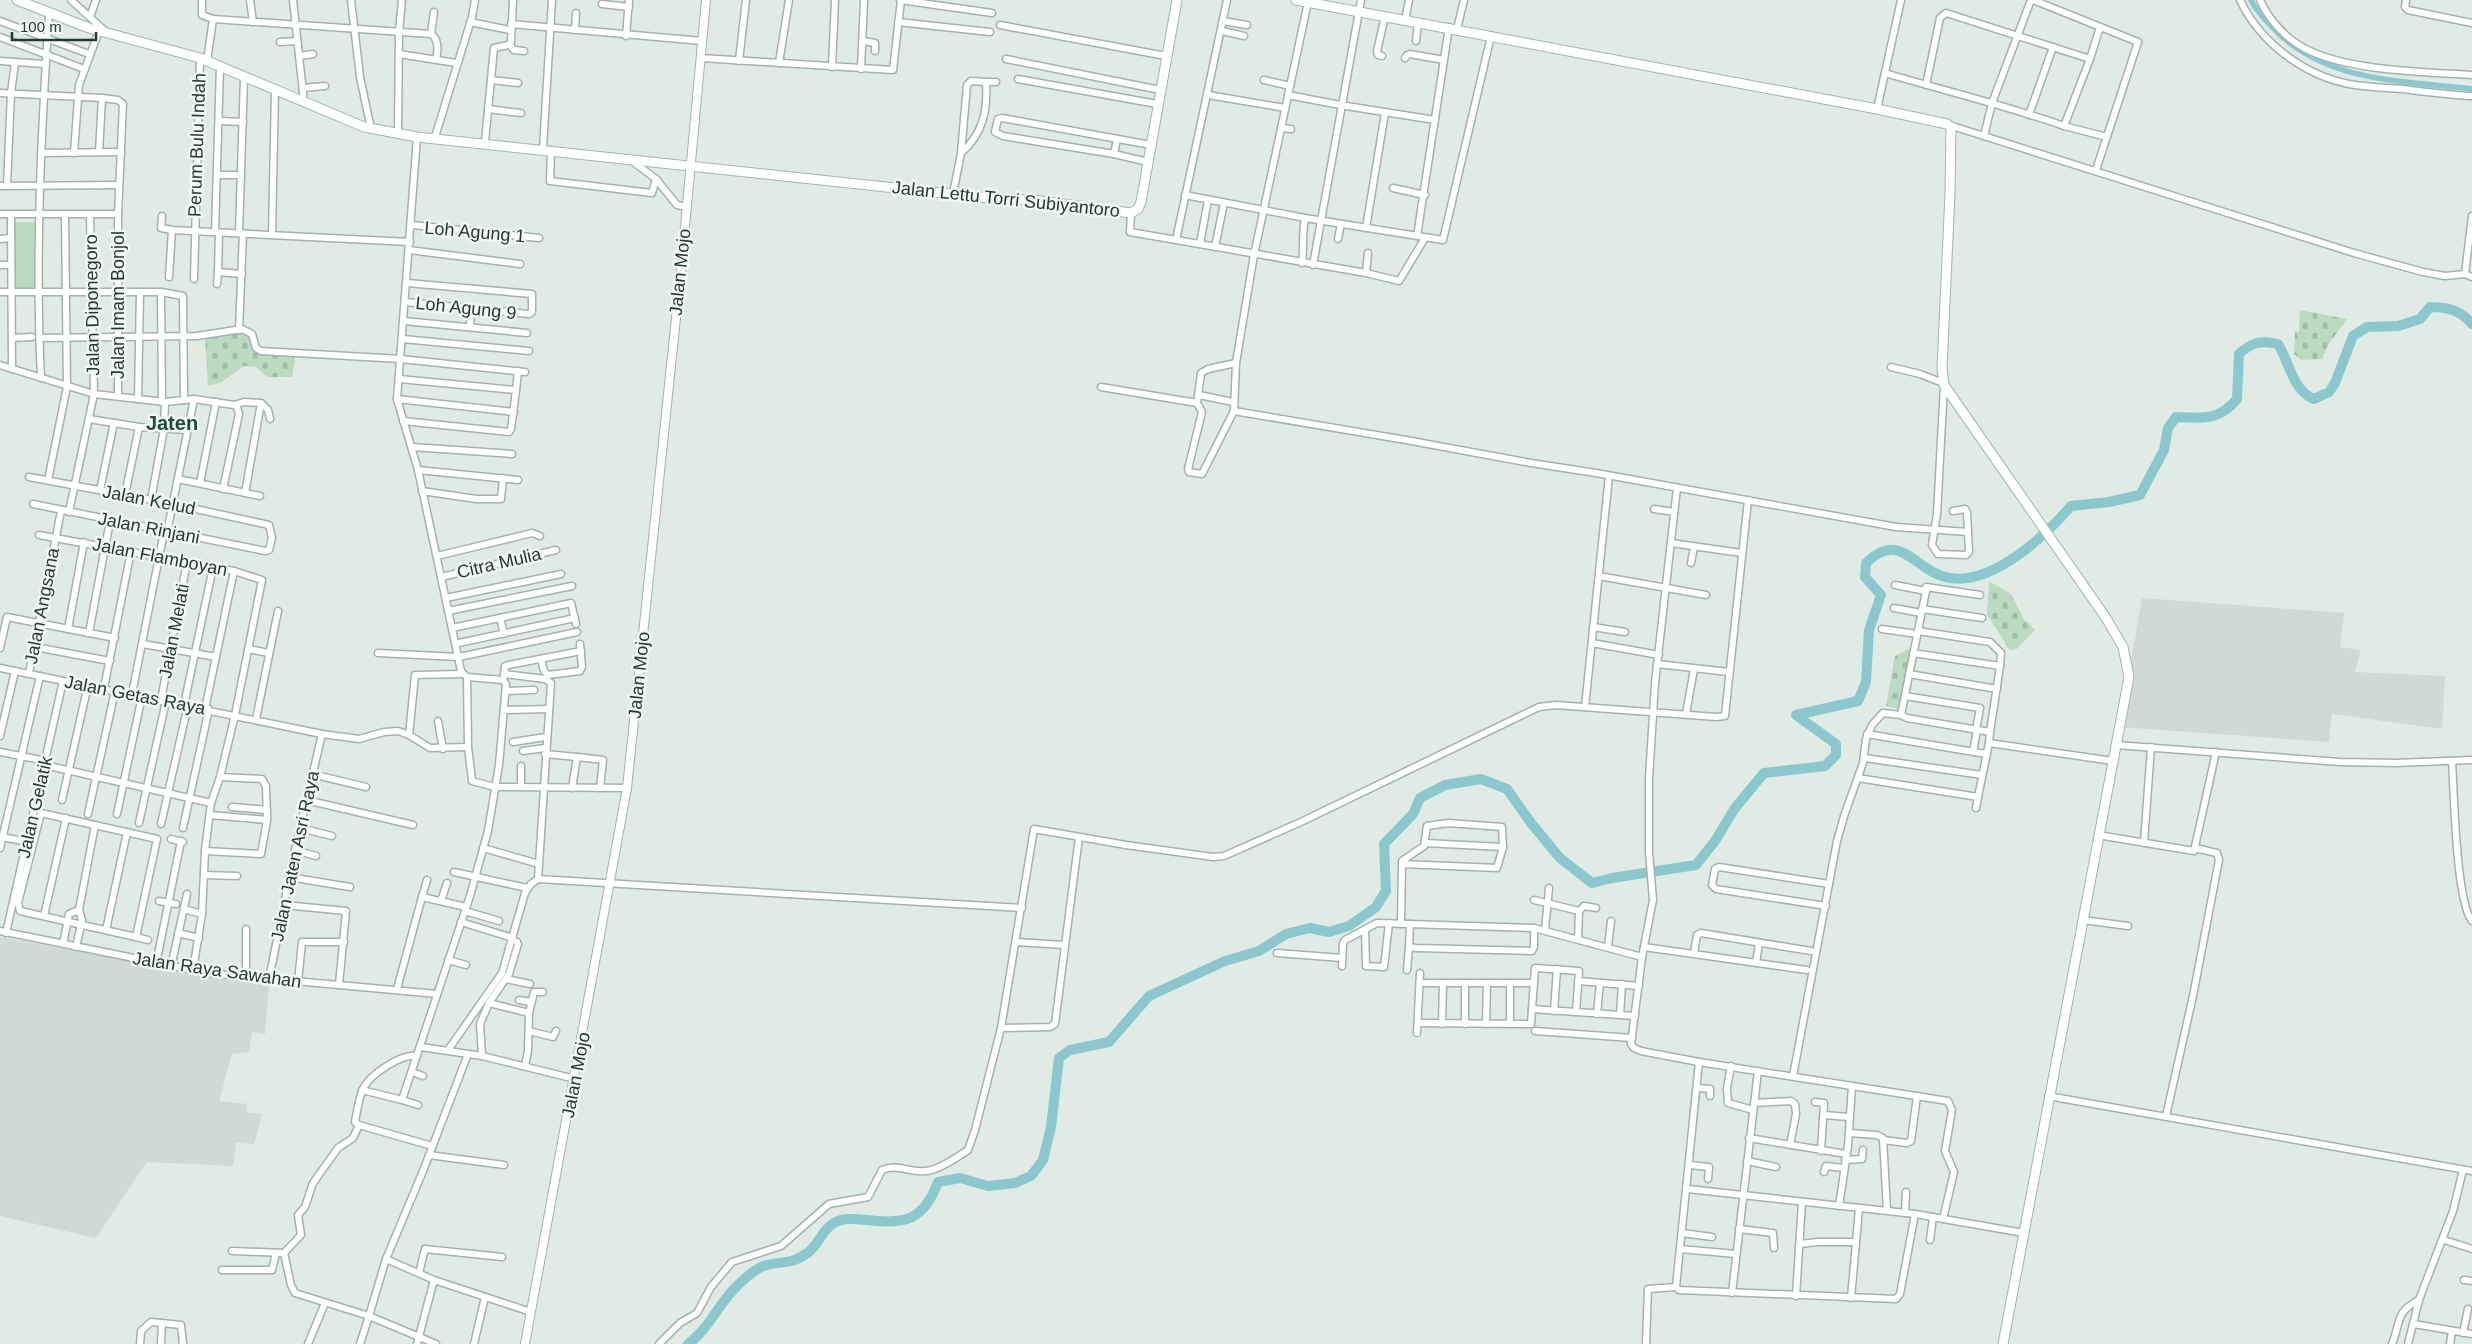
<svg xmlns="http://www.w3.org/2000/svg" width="2472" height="1344" viewBox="0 0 2472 1344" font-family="Helvetica,sans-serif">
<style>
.built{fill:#cfdad4}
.green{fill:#bbdbc1}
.cemetery{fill:url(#cemetery-stones)}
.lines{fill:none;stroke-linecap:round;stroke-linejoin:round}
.canal{stroke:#8bc8cd;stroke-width:5.5}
.river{stroke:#8bc8cd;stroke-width:10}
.minor-casing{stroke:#a4b2ac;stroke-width:9}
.tertiary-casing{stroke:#a4b2ac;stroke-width:10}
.secondary-casing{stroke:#a0b6ac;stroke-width:11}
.minor{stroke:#fff;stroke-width:6}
.tertiary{stroke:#fff;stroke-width:8}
.secondary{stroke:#fff;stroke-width:9}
.labels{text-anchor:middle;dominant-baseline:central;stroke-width:5;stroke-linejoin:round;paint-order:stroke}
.street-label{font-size:18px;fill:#223a32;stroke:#f1f7f4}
.quarter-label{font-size:20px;font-weight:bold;fill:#1f4b3d;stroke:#f1f7f4}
</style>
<defs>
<pattern id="cemetery-stones" width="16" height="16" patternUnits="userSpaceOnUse" patternTransform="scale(1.25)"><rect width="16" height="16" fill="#bbdbc1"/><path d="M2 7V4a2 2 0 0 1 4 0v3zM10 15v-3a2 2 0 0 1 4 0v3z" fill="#a0bda6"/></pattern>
</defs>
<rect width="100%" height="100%" fill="#e1ebe5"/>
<!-- built -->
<g class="built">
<path d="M2142 598 2344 613 2340 647 2361 650 2355 672 2445 676 2442 729 2332 714 2329 742 2120 727Z"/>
<path d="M0 937 269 986 265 1034 252 1032 249 1052 232 1054 219 1101 247 1104 246 1112 262 1114 254 1144 236 1143 233 1166 147 1162 96 1238 0 1216Z"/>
</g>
<!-- green -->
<path class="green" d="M14 222H36L35 289H14Z"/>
<!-- cemetery -->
<g class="cemetery">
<path d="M2300 310 2347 319 2328 345 2322 359 2301 360 2294 354 2295 332 2299 331Z"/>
<path d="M239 332C250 334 250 343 256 351L293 355 295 361 292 377H267L256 367 244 366 220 383 208 386 205 338Z"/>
<path d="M1989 581 2011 594 2024 619 2035 630 2017 649 2010 650 1987 615Z"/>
<path d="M1911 648 1900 707 1898 709 1886 706 1895 656Z"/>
</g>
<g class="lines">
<!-- canal -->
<path class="canal" d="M2251 0C2255 10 2265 19 2272 27 2322 82 2404 81 2472 89"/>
<!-- river -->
<path class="river" d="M688 1344C710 1328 719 1302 739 1284 745 1278 759 1266 767 1265 784 1261 791 1264 806 1254 818 1247 822 1229 834 1223 843 1217 856 1219 867 1220 905 1225 924 1220 938 1182L960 1178 988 1186 1015 1183 1031 1176 1043 1160 1051 1127 1059 1058 1070 1050 1109 1042 1149 996 1225 961 1259 951 1286 934 1310 928 1329 932 1349 926 1376 907 1386 891 1384 844 1413 814 1420 798 1445 785 1481 779 1507 789 1531 823 1560 858 1592 883 1612 878 1696 865 1715 841 1735 808 1764 773 1825 766 1836 755V744L1796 715 1858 701 1866 682 1869 630 1881 595 1865 577 1866 563C1902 528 1915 573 1950 578 1993 585 2045 536 2071 506L2109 502 2140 495 2164 450 2168 428 2176 417C2203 418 2219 421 2237 399L2239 354C2252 342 2261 340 2278 344 2290 363 2292 390 2314 399L2329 392 2335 383 2353 336 2367 327 2398 326 2420 319 2430 307C2448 307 2460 310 2472 324"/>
<!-- minor casing -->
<g class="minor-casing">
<g id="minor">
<path d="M71 0 105 31"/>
<path d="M202 0V15L213 19 431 34C439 39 438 51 436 60"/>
<path d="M250 0 253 22"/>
<path d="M293 0 304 102"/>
<path d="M351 0 360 77 371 129"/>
<path d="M900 0 992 13"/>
<path d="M2033 0 2138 42 2096 170"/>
<path d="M2240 0C2260 42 2303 75 2349 84 2367 87 2385 88 2403 89 2426 92 2449 95 2472 96"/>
<path d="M2260 0C2270 22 2288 41 2310 51 2353 71 2425 72 2472 75"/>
<path d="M2406 0 2405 7 2408 10 2472 23"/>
<path d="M602 4 629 7"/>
<path d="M90 17 96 0"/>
<path d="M1405 20 1409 0"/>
<path d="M0 21 89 54"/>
<path d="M1223 21 1247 25"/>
<path d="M470 22 510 30"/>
<path d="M898 22 990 32"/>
<path d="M511 24 702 41"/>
<path d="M1000 25 1166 56"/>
<path d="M1457 29 1464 0"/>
<path d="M575 30 576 13"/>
<path d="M1222 31 1244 36"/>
<path d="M431 34 434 12"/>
<path d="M626 36 629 0"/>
<path d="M0 37 84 69"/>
<path d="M863 41 875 43V51"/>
<path d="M1416 41 1418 23"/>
<path d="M280 42 297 41"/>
<path d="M509 44 514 50 524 51"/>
<path d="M399 54 456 63"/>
<path d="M299 56 313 54"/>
<path d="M1382 56 1378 55 1377 51 1385 16"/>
<path d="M701 58 893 70 901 0"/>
<path d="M1405 58 1407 55 1410 54 1444 60"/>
<path d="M1006 59 1160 90"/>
<path d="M2090 59 2100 27"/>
<path d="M0 61 45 64"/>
<path d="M207 61 213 19"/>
<path d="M739 61 746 0"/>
<path d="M779 63 789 0"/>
<path d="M832 67 835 0"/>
<path d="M861 69 864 0"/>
<path d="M1885 73C1945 91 2005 105 2064 126L2090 59 1946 13 1940 18 1926 85"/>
<path d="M1018 79 1157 104"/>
<path d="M491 80 518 83"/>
<path d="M1264 80 1290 86"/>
<path d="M986 82H996"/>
<path d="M303 88 325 86"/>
<path d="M0 93 102 98 118 100 123 104 118 214V396"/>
<path d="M1208 95 1285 108"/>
<path d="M1288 95 1340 105 1435 120"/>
<path d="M488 109 521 113"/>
<path d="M1877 109 1901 0"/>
<path d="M2029 115 2053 47"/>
<path d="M220 121 243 122"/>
<path d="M1949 125 2354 253 2423 272 2445 276 2465 274 2472 277"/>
<path d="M2064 126 2107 137"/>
<path d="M1281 128 1291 129"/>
<path d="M398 134 399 31 402 0"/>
<path d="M1984 136 1992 103 2031 0"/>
<path d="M417 137 397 399 418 470 461 671 467 677 503 680"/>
<path d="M435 137 472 17 475 0"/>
<path d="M485 142 494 48 508 45 511 42 513 0"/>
<path d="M543 148 552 0"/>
<path d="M551 150 550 181 652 193 656 179"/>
<path d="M99 152 102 98"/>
<path d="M41 153 121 152"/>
<path d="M74 153 79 85 99 31"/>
<path d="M1114 154 1117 139"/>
<path d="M632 161 656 179 677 205 687 207"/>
<path d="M1148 162 1114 154 1003 136 995 132 998 119 1002 118 1151 145"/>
<path d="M218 175H241"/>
<path d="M0 186 119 185"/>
<path d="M7 186 11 93 15 62"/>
<path d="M1393 188 1425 195"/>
<path d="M953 194 961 153 967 85 971 81 986 82C988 110 983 134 961 153"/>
<path d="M1185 195 1305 218 1443 240 1491 36"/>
<path d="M1131 213 1130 232 1366 273 1399 281 1425 238"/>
<path d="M0 214H118"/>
<path d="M11 214 12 369"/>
<path d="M162 216 161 228 172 230 410 242"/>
<path d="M412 225 539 238"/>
<path d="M1366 228 1385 113"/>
<path d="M215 232 220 67"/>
<path d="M239 233 244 77"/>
<path d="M272 234 275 90"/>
<path d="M1417 236 1449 27"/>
<path d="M0 239 11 238"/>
<path d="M1338 239 1341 224"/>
<path d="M1176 240 1227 0"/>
<path d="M1200 244 1208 200"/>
<path d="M1215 247 1224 203"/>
<path d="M409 250 520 264"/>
<path d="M1302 263C1304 247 1302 234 1305 218"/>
<path d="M0 265H11"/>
<path d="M1313 265 1361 0"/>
<path d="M218 272 219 233"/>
<path d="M1366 273 1368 253"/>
<path d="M2465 274 2472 216"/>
<path d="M169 277 172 230"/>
<path d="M194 279 200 58"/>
<path d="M217 284 218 272 242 274"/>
<path d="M0 292H161L183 296 184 400"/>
<path d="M161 292 162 402"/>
<path d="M405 302 529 314 532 312V294L407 283"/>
<path d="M404 321 527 333"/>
<path d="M470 327 471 309"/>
<path d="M239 330 243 233"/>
<path d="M12 338 32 337"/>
<path d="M39 338 197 336 242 329 252 334 256 348 261 351 401 359 525 372"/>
<path d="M403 339 529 351"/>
<path d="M1236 363 1208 369 1201 373 1197 403 1202 412 1188 469 1189 472 1202 474 1234 411 1236 363 1254 255 1308 2"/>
<path d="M0 365 94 394 165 402 194 399 234 405 244 402 261 403 268 410 270 419"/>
<path d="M1891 367 1920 374 1943 383"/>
<path d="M41 378C35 256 41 135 49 13"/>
<path d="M399 379 516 390 518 371"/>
<path d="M1944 385 1937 514 1932 545 1938 554 1966 555 1969 552 1967 512 1965 509 1953 511"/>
<path d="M1101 387 1197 403"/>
<path d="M1199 395 1233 402"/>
<path d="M138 399 140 292"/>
<path d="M397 399 514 412"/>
<path d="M1234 411 1406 440 1531 463 1596 473 1896 527 1968 532"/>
<path d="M89 419 139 427 187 430"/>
<path d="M403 421 509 432 511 429 516 390"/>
<path d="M412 447 512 454"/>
<path d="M418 470 518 480"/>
<path d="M29 477 173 504 269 525 272 538 269 550 265 551 33 504"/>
<path d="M178 479 260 496"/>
<path d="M48 480 67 387 65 214"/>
<path d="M200 483 216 402"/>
<path d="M1677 488 1655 683 1649 778V852L1653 900 1642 957 1631 1044 1634 1048 1641 1051 1699 1062 1676 1287 1679 1290 1896 1299 1900 1294 1915 1214"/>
<path d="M223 489 239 414 237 407 234 405"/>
<path d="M100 490 114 423"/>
<path d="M422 491 476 499H501L503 478"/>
<path d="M245 493 261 403"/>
<path d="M125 495 139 427"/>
<path d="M151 500 164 429 165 402"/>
<path d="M1654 509 1674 512"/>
<path d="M69 512 94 394 90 215"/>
<path d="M167 532 194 399"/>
<path d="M39 535 234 571 262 580 235 715 220 777 211 803 205 851 202 914 193 970"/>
<path d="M1671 543 1742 553"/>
<path d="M437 556 532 533 540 536"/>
<path d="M1691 563 1694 547"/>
<path d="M1599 576 1706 595"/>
<path d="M441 577 556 550"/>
<path d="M1926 591V587L1980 595"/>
<path d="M446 598 561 574"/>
<path d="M1894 608 1921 613"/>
<path d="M1922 609 1982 618"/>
<path d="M448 611 572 586"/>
<path d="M500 618 504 634"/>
<path d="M1593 627 1625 632"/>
<path d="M452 628 571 603 576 624"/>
<path d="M68 629 84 542"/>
<path d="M1882 629 1917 634"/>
<path d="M1918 631 1990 642 2001 653 2000 666"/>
<path d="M89 633 110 521"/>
<path d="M459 643 575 618"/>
<path d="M1592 643 1659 655"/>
<path d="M143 644 216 657"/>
<path d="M35 647 110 661"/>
<path d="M0 648 7 617 115 638"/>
<path d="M248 649 269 653"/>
<path d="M378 653 459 657 577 632"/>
<path d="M1913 653 2000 666 1990 732"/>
<path d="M541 659 544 671 548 675 580 671 582 667 580 644"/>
<path d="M1657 664 1729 672"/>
<path d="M0 668 322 734 359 739 384 732 398 731 409 735 430 748 468 747"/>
<path d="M29 673 61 511"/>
<path d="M504 674 545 679 551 683 538 879"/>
<path d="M1909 674 1997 689"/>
<path d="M467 677 468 747 472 781 495 787 627 788"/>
<path d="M504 677 505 666 508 665 581 651"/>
<path d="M104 688 131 551"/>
<path d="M506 691 534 690"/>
<path d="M132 694 164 532"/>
<path d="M1905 696 1980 708 1976 730"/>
<path d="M161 700 187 562"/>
<path d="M184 705 213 567"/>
<path d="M1585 707 1609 476"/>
<path d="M205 709 234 571"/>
<path d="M504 710 548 709"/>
<path d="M1686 714 1694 669"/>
<path d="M1901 715 1907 718 1990 732 1989 743 2113 761"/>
<path d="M256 719 278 611"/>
<path d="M438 721 443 749"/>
<path d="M1867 734 1986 754"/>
<path d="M409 735 415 675 462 674"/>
<path d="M0 736 15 671"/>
<path d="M513 742 546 737"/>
<path d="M2116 745 2340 762 2396 763 2472 760"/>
<path d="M523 751 545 748"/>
<path d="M0 752 46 761"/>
<path d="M1973 752 1977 730"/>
<path d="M545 754 577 757"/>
<path d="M1865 758 1982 775"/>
<path d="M2452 761C2454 793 2456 901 2472 921"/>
<path d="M45 765 211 803"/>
<path d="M521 766V787"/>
<path d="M312 774 366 787"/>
<path d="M1858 778 1978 797 1989 743"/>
<path d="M572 788 577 757 603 760 600 788"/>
<path d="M62 800 88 685"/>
<path d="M306 800 413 825"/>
<path d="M232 807 267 810"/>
<path d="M1976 808 1978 797"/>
<path d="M41 813 157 839 136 937 20 911 18 903Z"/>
<path d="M88 814 115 691"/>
<path d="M117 814 142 696"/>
<path d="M210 815 267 820 266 786 262 779 220 777"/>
<path d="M139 823 166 701"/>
<path d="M161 824 188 705"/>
<path d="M183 828 209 709"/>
<path d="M300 828 332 836"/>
<path d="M2098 835 2194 851 2216 752"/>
<path d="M2 837 28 842"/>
<path d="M171 839 183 842"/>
<path d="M1425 843 1503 847"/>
<path d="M2144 843 2151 747"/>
<path d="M0 848 40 676"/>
<path d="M483 848 539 864"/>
<path d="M295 850 316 856"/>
<path d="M205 851 261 854 267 820"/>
<path d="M454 872 527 888"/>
<path d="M204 875 237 876"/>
<path d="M289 877 350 887"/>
<path d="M538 879 1022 908"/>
<path d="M422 897 427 880"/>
<path d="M1534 900 1579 911 1578 939"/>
<path d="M159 901 176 904"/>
<path d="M441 901 447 883"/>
<path d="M284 905 346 911 339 985"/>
<path d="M1826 906 1716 889 1712 885 1715 869 1719 867 1829 884"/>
<path d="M184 909 202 914"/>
<path d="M79 910 95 825"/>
<path d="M465 911 499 921"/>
<path d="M1579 911 1584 906 1596 908"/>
<path d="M44 916 66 818"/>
<path d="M2083 920 2128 926"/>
<path d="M461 922 513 938"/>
<path d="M1401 924 1402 864V861L1424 846 1427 826 1448 823 1502 827 1503 847 1497 868 1402 864"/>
<path d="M1410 924 1409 947 1416 948 1532 951 1534 947V928"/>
<path d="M1365 929 1366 966 1384 967 1389 923"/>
<path d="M106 930 127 832"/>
<path d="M1545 930 1549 888"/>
<path d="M0 931 208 973 437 994"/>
<path d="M6 933 63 681"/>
<path d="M178 933 199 938"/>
<path d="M136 937 148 940"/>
<path d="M1016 942 1064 945"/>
<path d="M63 944 69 914 79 910 82 920 76 947"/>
<path d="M1608 946 1611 921"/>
<path d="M1644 947 1807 970"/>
<path d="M1277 953 1342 958"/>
<path d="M1694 953 1697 935 1701 933 1811 951"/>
<path d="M448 960 466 965"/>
<path d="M1756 963 1759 943"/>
<path d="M156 964 181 841"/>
<path d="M1342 966 1343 943 1345 940 1377 923 1534 928 1642 957"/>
<path d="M171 967 187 894"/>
<path d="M1407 970 1409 947"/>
<path d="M246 977V929"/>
<path d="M269 979 295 850 322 734"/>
<path d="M506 979 530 984"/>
<path d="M1578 981 1639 986"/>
<path d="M298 982 302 942H344"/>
<path d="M1420 983H1534"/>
<path d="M1510 983V1024"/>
<path d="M397 989 422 897 466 907"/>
<path d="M519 1000 531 1002"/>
<path d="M489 1003 509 974 518 944 517 942"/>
<path d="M1532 1009 1535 968 1579 971 1576 1012"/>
<path d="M1554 1011 1557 969"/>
<path d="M529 1013 534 992H543"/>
<path d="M1597 1014 1600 983"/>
<path d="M1620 1015 1622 984"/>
<path d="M1418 1023 1531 1024 1532 1009 1635 1016"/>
<path d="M1442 1024 1443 983"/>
<path d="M1465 1024V983"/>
<path d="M1486 1024 1487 983"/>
<path d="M1001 1028 1050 1027 1055 1024 1079 837"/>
<path d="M529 1031 553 1037 556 1031"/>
<path d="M1535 1031 1632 1038"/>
<path d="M1417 1033 1420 973"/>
<path d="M421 1047 482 1056 575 1079"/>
<path d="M448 1050 502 973 525 893 531 884 538 879"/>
<path d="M417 1056C402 1053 371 1074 364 1087 359 1096 357 1111 355 1122L359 1125 432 1146"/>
<path d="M482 1056 480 1024 489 1003 529 1013 528 1051 525 1066"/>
<path d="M1699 1062 1948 1101 1952 1110 1945 1151 1954 1172 1943 1219"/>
<path d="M1731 1066 1727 1088 1728 1103 1753 1110"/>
<path d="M412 1072 423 1076"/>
<path d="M1793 1076 1837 841 1844 816 1863 763 1866 739 1872 725 1883 713 1901 715 1926 591 1895 585"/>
<path d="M1698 1088 1710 1089V1096"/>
<path d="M362 1090 402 1100 470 896 488 831 499 765 506 684 503 680"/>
<path d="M2048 1096 2472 1171"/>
<path d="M402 1100 418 1105"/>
<path d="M1815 1102 1824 1103 1821 1151"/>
<path d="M1754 1103 1791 1101 1795 1104 1796 1114 1790 1145"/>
<path d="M1824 1115 1849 1117"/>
<path d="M2166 1116 2193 996 2219 860 2217 853 2195 848"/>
<path d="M1849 1133 1877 1135 1883 1138 1887 1211"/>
<path d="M1749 1138 1846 1154"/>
<path d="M1883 1140 1907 1143 1911 1141 1917 1096"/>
<path d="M429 1155 504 1165"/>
<path d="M1845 1160 1862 1159 1863 1150"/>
<path d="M1747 1161 1776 1167"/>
<path d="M1690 1165 1709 1167 1708 1179"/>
<path d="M1824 1172 1826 1166 1844 1168"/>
<path d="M1688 1189 1915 1214 2024 1233"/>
<path d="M1839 1206 1848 1146 1852 1086"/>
<path d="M1905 1213 1906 1192"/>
<path d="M1739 1229 1773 1233 1774 1248"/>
<path d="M1682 1233 1712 1237"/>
<path d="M1930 1240 1933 1217"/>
<path d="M2444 1240 2472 1249"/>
<path d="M1800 1244 1818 1242H1855"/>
<path d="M1680 1249 1736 1254"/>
<path d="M232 1251 284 1253 291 1285 295 1293 369 1316 360 1344"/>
<path d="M284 1253 301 1235 298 1215 305 1207 313 1183 338 1148 353 1138 359 1125"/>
<path d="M386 1259 423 1171 468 1054"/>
<path d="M222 1270H272L276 1253"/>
<path d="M419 1273 425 1249 502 1257"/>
<path d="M434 1280 386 1259 369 1316 436 1344"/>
<path d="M2464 1280 2472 1281"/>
<path d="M1732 1293 1758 1071"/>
<path d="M1796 1296 1802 1202"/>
<path d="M1851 1298 1859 1209"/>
<path d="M2414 1324 2472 1334"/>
<path d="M2463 1333 2468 1309"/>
<path d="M140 1344 141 1331 151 1322 181 1325 183 1344"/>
<path d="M161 1344 162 1323"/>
<path d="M308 1344 325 1303"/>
<path d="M417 1344 434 1280 531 1312"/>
<path d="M474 1344 485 1297"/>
<path d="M659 1344 680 1323 697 1313 711 1287 732 1262 781 1246 829 1204 868 1197 882 1170C898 1163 909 1173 925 1171 936 1171 958 1157 968 1150L975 1130 1001 1028 1034 829 1126 845 1213 857 1224 856 1303 821 1539 707 1556 705 1716 717 1725 716 1748 500"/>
<path d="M1646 1344 1648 1289 1676 1287"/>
<path d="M2392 1344C2401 1322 2395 1312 2419 1300"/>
<path d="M2408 1344 2419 1300 2453 1211 2463 1170"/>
<path d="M2450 1344 2452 1331"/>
</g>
</g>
<!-- tertiary casing -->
<g class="tertiary-casing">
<path id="tertiary" d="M525 1344 627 788 681 270 706 0"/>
</g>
<!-- secondary casing -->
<g class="secondary-casing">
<g id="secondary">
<path d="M17 0 89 28 200 58 364 127 417 137 989 198 1034 200 1131 213 1138 209 1141 202 1177 0"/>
<path d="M1296 0 1877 109 1947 124 1951 127 1950 193 1942 368 1944 385 2106 618 2123 647 2129 677 2003 1344"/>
</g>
</g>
<!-- minor -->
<use href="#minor" class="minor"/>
<!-- tertiary -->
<use href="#tertiary" class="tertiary"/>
<!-- secondary -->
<use href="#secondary" class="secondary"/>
</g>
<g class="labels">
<!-- street labels -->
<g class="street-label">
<text transform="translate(197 145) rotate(-88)">Perum Bulu Indah</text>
<text transform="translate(1006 199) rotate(6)">Jalan Lettu Torri Subiyantoro</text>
<text transform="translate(475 232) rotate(5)">Loh Agung 1</text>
<text transform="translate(680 272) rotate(-84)">Jalan Mojo</text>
<text transform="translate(92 305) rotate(-91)">Jalan Diponegoro</text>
<text transform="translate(118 305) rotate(-90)">Jalan Imam Bonjol</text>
<text transform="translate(466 308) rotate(6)">Loh Agung 9</text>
<text transform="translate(149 500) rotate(11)">Jalan Kelud</text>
<text transform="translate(149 528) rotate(11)">Jalan Rinjani</text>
<text transform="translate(160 557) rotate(11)">Jalan Flamboyan</text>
<text transform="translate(499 563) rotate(-13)">Citra Mulia</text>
<text transform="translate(42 606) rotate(-79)">Jalan Angsana</text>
<text transform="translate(174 631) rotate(-79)">Jalan Melati</text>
<text transform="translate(639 675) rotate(-84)">Jalan Mojo</text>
<text transform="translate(135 695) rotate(11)">Jalan Getas Raya</text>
<text transform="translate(35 807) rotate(-77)">Jalan Gelatik</text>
<text transform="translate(295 856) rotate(-78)">Jalan Jaten Asri Raya</text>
<text transform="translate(217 970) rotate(8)">Jalan Raya Sawahan</text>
<text transform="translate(576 1075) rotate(-79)">Jalan Mojo</text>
</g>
<!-- quarter labels -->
<g class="quarter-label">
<text x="172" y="423">Jaten</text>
</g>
</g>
<!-- scale -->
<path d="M12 32v8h84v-8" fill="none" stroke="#223a32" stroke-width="2.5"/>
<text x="20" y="32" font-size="15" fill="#223a32" stroke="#f1f7f4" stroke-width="4" paint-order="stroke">100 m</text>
</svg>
